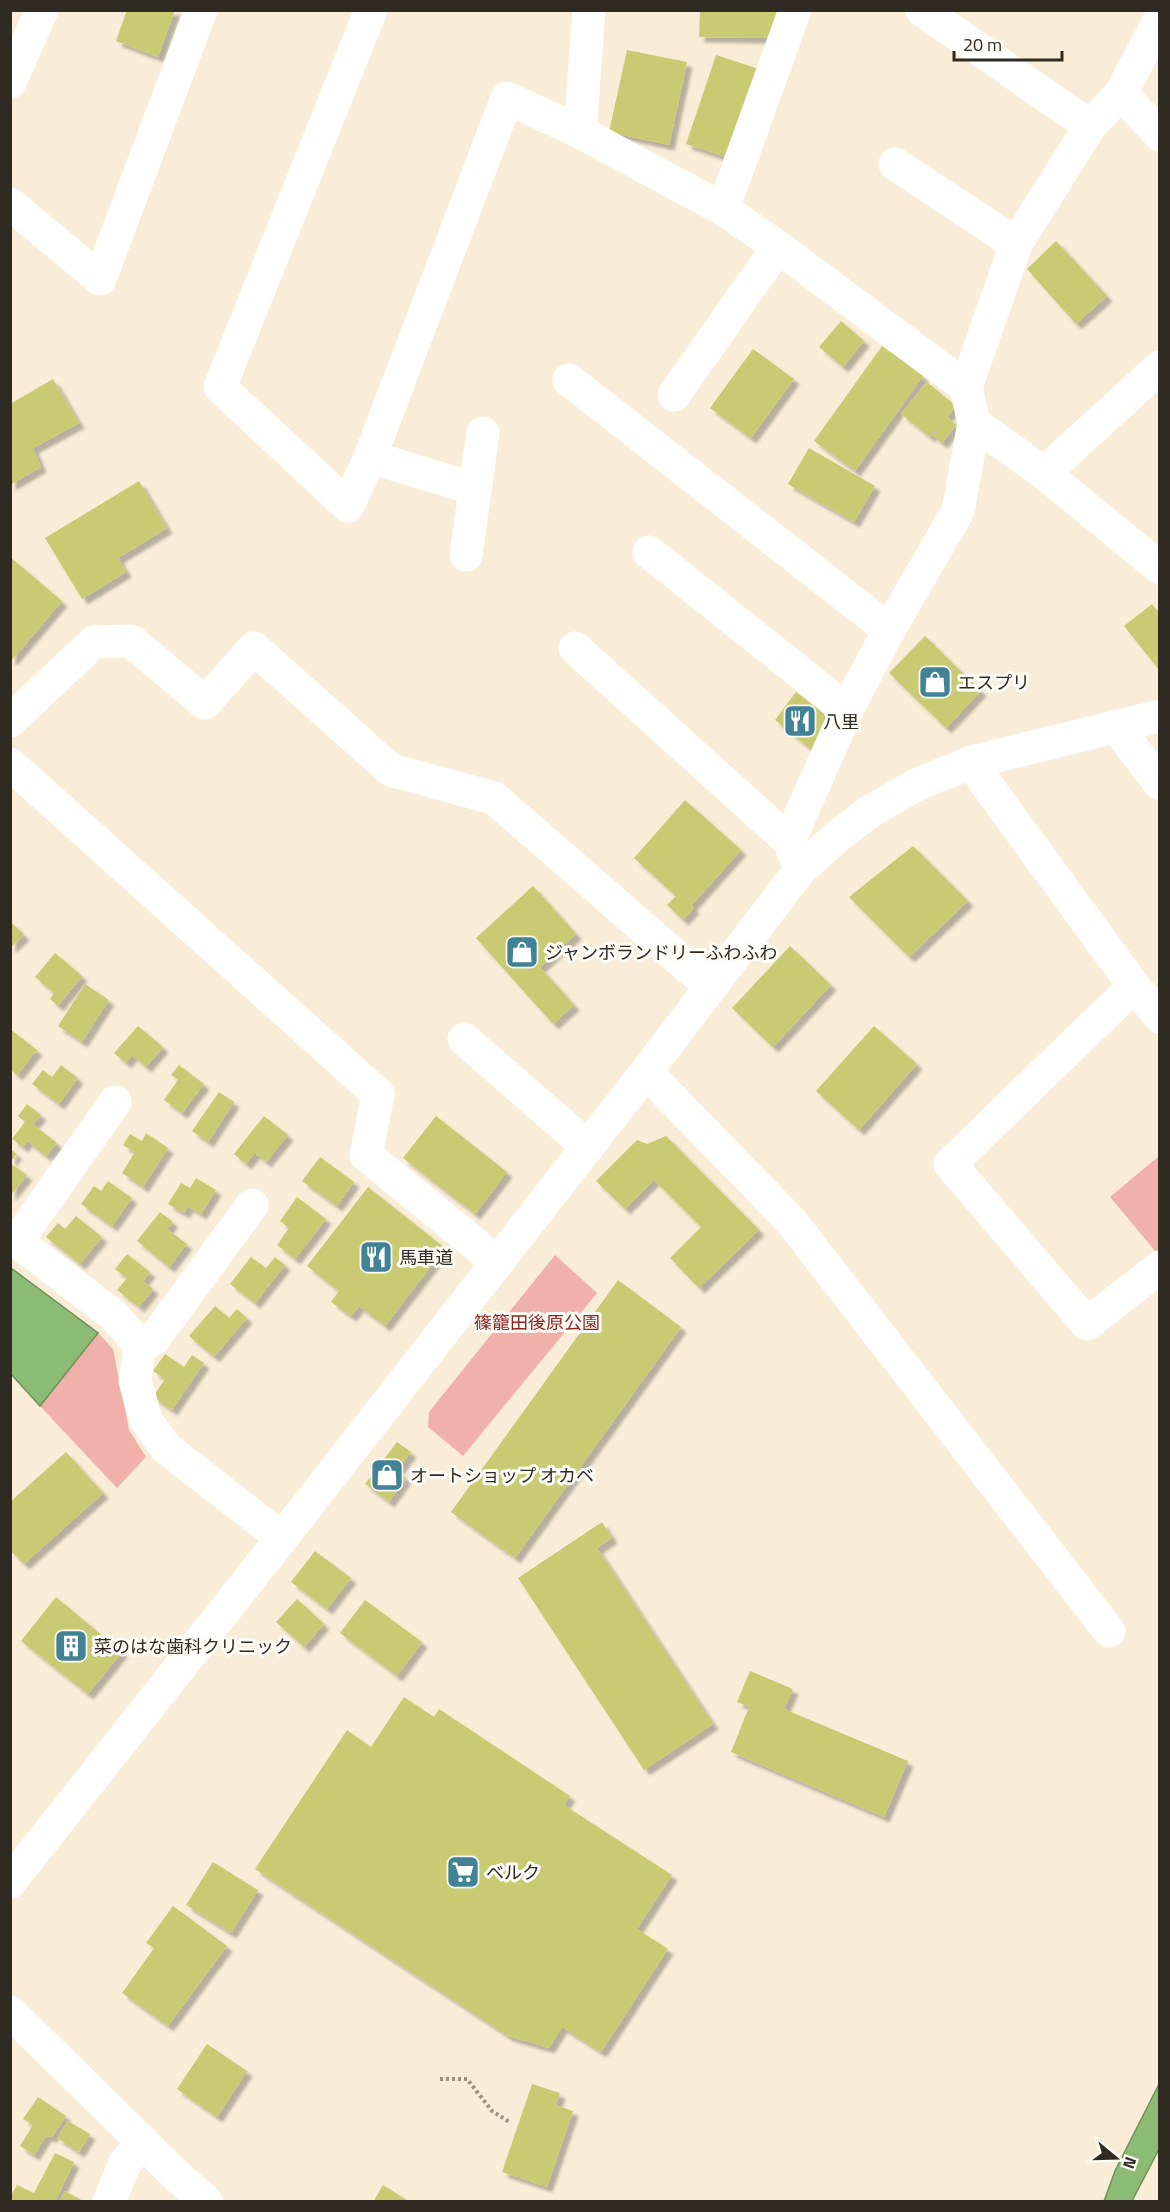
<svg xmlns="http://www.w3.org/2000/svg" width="1170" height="2212" viewBox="0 0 1170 2212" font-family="'Titillium Web','Noto Sans JP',sans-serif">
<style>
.green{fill:#f0b1aa}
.water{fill:#8cbb73;stroke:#70905b;stroke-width:1.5}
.building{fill:#caca73;filter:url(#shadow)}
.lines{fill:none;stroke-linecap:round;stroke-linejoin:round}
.path{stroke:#9a9181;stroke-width:4;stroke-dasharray:3 3;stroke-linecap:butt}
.minor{stroke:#fff;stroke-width:33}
.labels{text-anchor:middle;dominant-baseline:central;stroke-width:6;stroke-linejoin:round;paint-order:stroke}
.poi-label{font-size:18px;fill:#2f2a22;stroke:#fefcf7;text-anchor:start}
.park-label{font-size:18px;fill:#8e2624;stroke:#fefcf7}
</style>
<defs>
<filter id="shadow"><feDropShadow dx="5.5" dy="5.5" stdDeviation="1.5" flood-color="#0004"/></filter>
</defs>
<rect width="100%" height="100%" fill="#faedd7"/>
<!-- green -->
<g class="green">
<path d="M1159 1156V1249L1156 1252 1110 1197Z"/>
<path d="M555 1255 597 1293 463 1456 428 1427 429 1412Z"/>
<path d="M98 1333 113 1349 129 1430 146 1457 117 1488 40 1406Z"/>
</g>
<!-- water -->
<g class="water">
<path d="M11 1268 98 1333 40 1406 11 1374Z"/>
<path d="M1159 2084V2149L1132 2201H1104L1115 2171Z"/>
</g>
<!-- building -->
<g class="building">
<path d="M127 10H175L158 57 116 41Z"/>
<path d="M700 10H780L772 38 699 37Z"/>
<path d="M627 50 687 62 669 145 609 132Z"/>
<path d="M716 55 759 69 729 158 686 144Z"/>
<path d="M1056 241 1107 296 1076 324 1027 269Z"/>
<path d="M841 321 864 341 843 367 819 347Z"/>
<path d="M882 346 923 376 855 471 814 441Z"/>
<path d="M753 349 794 379 751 438 710 408Z"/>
<path d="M53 379 79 423 33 448 41 467 10 485V404Z"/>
<path d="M927 382 956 406 930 437 901 414Z"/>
<path d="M947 417 956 425 942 443 933 436Z"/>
<path d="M809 448 875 486 854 522 788 484Z"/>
<path d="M139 481 167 528 118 558 126 572 82 599 45 538Z"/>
<path d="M10 557 62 601 12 660 10 659Z"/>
<path d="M1152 604 1160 614V671L1124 626Z"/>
<path d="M925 636 981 691 946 728 889 673Z"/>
<path d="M796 692 824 714V723L813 751 775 720Z"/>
<path d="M685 800 741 850 691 906 694 908 683 920 667 905 676 896 634 858Z"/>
<path d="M913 846 968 901 909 957 849 897Z"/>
<path d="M533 886 576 934 540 967 574 1005 553 1024 476 938Z"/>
<path d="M10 921 24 935 10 948Z"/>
<path d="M790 946 831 985 773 1047 732 1008Z"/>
<path d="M55 953 82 976 58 1006 50 999 54 993 35 977Z"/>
<path d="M85 984 109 1000 82 1042 58 1026Z"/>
<path d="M138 1026 163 1047 146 1067 132 1055 126 1063 114 1053Z"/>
<path d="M874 1026 917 1064 859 1130 816 1091Z"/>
<path d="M10 1029 37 1050 17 1075 10 1069Z"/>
<path d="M61 1065 78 1078 59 1104 32 1084 43 1070 52 1077Z"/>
<path d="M179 1065 204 1084 182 1113 164 1100 178 1080 171 1075Z"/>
<path d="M219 1092 234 1102 208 1142 192 1131Z"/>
<path d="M27 1104 41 1115 33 1124 57 1143 46 1156 27 1141 23 1147 12 1139 25 1122 18 1116Z"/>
<path d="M264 1116 288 1135 266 1162 255 1153 246 1164 234 1154Z"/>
<path d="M436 1116 507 1172 475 1214 403 1158Z"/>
<path d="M146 1133 168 1148 143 1187 122 1173 135 1152 123 1145 130 1134 142 1141Z"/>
<path d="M666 1136 759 1230 699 1288 670 1258 701 1227 654 1180 625 1209 596 1181 637 1140 647 1144Z"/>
<path d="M10 1149 17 1154 10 1162Z"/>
<path d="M320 1157 354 1182 337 1206 302 1181Z"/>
<path d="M10 1163 27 1175 10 1196Z"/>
<path d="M196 1178 216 1190 201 1214 188 1206 184 1213 168 1204 181 1183 190 1188Z"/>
<path d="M108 1181 132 1198 112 1226 81 1204 94 1186 101 1191Z"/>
<path d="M368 1187 445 1248 385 1326 359 1306 351 1316 331 1302 339 1291 307 1266Z"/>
<path d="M297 1197 326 1219 295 1259 277 1245 289 1228 280 1221Z"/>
<path d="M160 1212 173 1222 167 1229 187 1244 169 1267 137 1241Z"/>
<path d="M76 1216 102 1237 80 1264 46 1237 58 1223 65 1229Z"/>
<path d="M127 1254 150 1272 143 1281 153 1289 139 1307 117 1290 127 1278 115 1269Z"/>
<path d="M251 1257 266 1268 275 1257 285 1265 255 1303 230 1284Z"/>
<path d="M618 1280 681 1327 515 1558 451 1512Z"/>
<path d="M215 1306 229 1318 237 1309 247 1318 214 1357 189 1336Z"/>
<path d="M165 1354 184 1367 192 1355 204 1363 172 1410 153 1397 165 1379 153 1371Z"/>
<path d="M397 1442 411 1452 397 1471 406 1478 389 1502 365 1484Z"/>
<path d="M66 1452 103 1493 24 1564 10 1550V1502Z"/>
<path d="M602 1522 612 1538 597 1548 713 1724 644 1770 518 1578Z"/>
<path d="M315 1551 351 1578 327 1609 291 1582Z"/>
<path d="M56 1597 122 1652 88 1694 21 1641Z"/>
<path d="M297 1599 324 1624 304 1647 276 1622Z"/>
<path d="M365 1600 422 1642 397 1676 340 1633Z"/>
<path d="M750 1671 793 1689 784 1709 908 1761 884 1817 731 1752 749 1707 737 1702Z"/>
<path d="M404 1697 434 1717 439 1709 570 1796 564 1805 672 1875 637 1929 668 1949 601 2052 562 2027 549 2048 508 2036 255 1869 347 1730 371 1747Z"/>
<path d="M213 1862 258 1890 231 1933 186 1905Z"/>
<path d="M173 1906 227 1946 168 2026 122 1993 154 1948 146 1943Z"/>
<path d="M207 2044 247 2071 217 2117 177 2089Z"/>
<path d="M532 2084 560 2093 556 2105 573 2111 547 2187 502 2172Z"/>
<path d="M38 2097 66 2116 52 2137 46 2136 34 2155 20 2146 33 2125 23 2119Z"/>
<path d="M68 2121 90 2134 79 2152 57 2138Z"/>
<path d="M55 2153 74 2162 55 2202H10V2197L17 2185 34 2193Z"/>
<path d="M383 2185 410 2202H373Z"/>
<path d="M65 2191 85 2202H59Z"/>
</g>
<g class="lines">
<!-- path -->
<path class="path" d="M440 2079H467L492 2111 511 2123"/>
<!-- minor -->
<g class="minor">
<path d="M371 10 220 387 348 506 370 457 507 98 580 132 723 209 778 247 966 387 974 423 958 511 889 630 847 710 789 841 800 870"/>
<path d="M922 10 1090 126"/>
<path d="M10 82 42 10"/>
<path d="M1121 93 1160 135"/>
<path d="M580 132 589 10"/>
<path d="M895 164 1016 244"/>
<path d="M10 204 100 279 201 10"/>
<path d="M723 209 795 10"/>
<path d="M569 380 889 630"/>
<path d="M966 387 1016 244 1090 126 1121 93 1160 19"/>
<path d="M674 395 778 247"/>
<path d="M974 423 1044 473 1160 568"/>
<path d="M370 457 475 489"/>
<path d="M1044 473 1160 367"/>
<path d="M649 552 847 710"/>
<path d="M466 555 483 433"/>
<path d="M575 648 789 841"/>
<path d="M10 721 94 642 131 641 205 703 254 648 391 770 494 798 710 986"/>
<path d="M1116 726 1160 784"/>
<path d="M972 762 989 788 1134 986 1160 1017"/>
<path d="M10 764 378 1094 366 1155 474 1243 495 1262"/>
<path d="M1134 986 950 1164 1087 1324 1160 1267"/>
<path d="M464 1039 587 1146"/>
<path d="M646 1072 791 1221 1109 1631"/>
<path d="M10 1236 113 1315 140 1345 135 1381 146 1420 166 1448 282 1538"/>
<path d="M17 1241 115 1102"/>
<path d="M140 1345 154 1339 252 1205"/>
<path d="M10 1882 282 1538 646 1072 800 870 839 835 872 810 918 784 972 762 1160 716"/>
<path d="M10 2012 176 2175 207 2202"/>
<path d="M109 2202 125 2163 143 2142"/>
</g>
</g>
<!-- icons -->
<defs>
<g id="shop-square" transform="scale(1.725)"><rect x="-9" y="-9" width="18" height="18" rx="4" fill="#418294" stroke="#fefcf7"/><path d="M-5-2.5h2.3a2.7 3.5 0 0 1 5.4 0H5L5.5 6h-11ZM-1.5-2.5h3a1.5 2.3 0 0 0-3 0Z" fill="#fff"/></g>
<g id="restaurant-square" transform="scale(1.725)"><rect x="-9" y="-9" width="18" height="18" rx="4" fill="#418294" stroke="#fefcf7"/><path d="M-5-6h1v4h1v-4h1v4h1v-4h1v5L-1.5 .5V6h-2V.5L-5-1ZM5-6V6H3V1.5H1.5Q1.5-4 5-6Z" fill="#fff"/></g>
<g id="building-square" transform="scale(1.725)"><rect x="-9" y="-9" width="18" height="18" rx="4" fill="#418294" stroke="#fefcf7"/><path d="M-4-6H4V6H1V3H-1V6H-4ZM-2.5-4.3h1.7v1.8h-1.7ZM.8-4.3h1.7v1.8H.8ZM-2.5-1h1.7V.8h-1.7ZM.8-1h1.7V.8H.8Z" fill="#fff"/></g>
<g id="supermarket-square" transform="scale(1.725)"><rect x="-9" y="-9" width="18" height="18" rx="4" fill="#418294" stroke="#fefcf7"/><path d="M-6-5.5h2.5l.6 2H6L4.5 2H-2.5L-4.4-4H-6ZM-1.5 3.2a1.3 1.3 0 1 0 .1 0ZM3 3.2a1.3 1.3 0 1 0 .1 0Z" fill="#fff"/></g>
</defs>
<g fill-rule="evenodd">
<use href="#shop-square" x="935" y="682"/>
<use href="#restaurant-square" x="800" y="721"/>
<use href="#shop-square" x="522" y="952"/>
<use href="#restaurant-square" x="376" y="1257"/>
<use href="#shop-square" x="387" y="1475"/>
<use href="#building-square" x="71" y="1646"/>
<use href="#supermarket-square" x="463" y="1872"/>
</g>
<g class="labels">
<!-- poi labels -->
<g class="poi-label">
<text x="958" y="682">エスプリ</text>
<text x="823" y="721">八里</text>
<text x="545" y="952">ジャンボランドリーふわふわ</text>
<text x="399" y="1257">馬車道</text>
<text x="410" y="1475">オートショップ オカベ</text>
<text x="94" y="1646">菜のはな歯科クリニック</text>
<text x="486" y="1872">ベルク</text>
</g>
<!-- park labels -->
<g class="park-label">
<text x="537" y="1322">篠籠田後原公園</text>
</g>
</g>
<!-- border -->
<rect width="1170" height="2212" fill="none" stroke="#2f2a22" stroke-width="24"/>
<!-- north arrow -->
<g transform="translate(1116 2158) rotate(109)" stroke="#fefcf7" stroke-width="4.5" paint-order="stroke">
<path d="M0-4.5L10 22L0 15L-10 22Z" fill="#2f2a22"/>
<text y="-9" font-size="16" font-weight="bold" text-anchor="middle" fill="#2f2a22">N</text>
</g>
<!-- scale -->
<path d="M954 51v9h108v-9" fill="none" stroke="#2f2a22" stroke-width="3"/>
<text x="963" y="51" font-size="18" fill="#2f2a22" stroke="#fefcf7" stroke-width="4.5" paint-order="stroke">20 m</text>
</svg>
